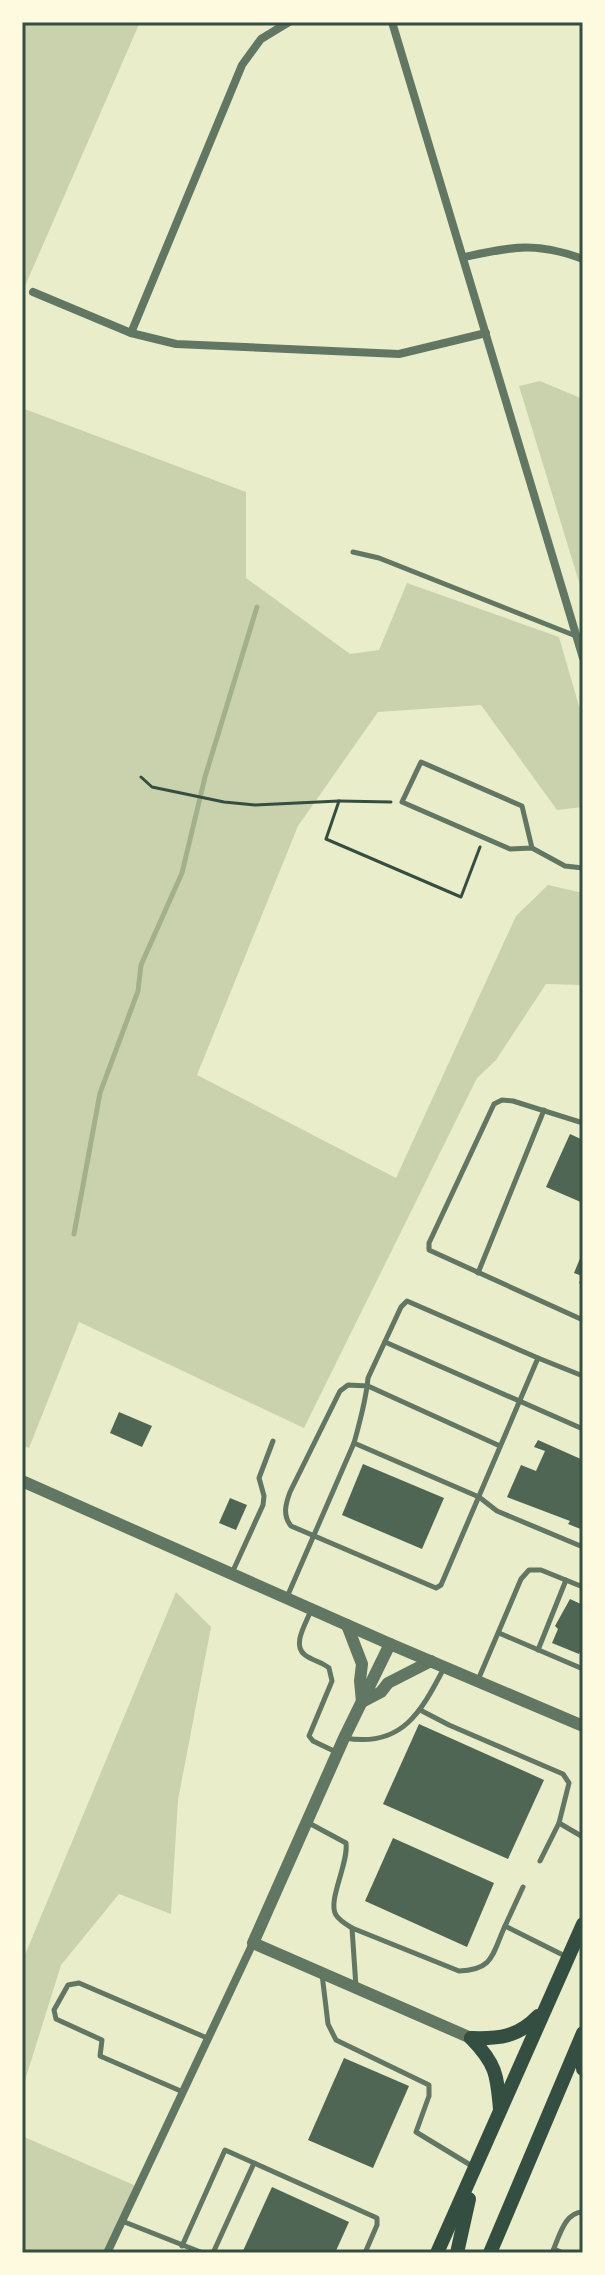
<svg xmlns="http://www.w3.org/2000/svg" width="605" height="2275" viewBox="0 0 605 2275" font-family="'PT Sans Narrow',sans-serif">
<style>
.green{fill:#cad2ad}
.lines{fill:none;stroke-linecap:round;stroke-linejoin:round}
.stream{stroke:#a3b18a;stroke-width:5}
.building{fill:#4f6655}
.path{stroke:#344e41;stroke-width:3}
.service{stroke:#617663;stroke-width:5}
.minor{stroke:#617663;stroke-width:8}
.tertiary{stroke:#617663;stroke-width:12}
.primary{stroke:#344e41;stroke-width:14}
.neatline{fill:none;stroke:#344e41;stroke-width:3}
</style>
<rect width="100%" height="100%" fill="#e9edc9"/>
<!-- green -->
<g class="green">
<path d="M22 22H140L22 293Z"/>
<path d="M540 381 583 399V595L519 386Z"/>
<path d="M22 408 246 492V578L350 654 379 650 407 583 559 637 583 720V807L557 810 481 705 378 712 298 826 197 1075 396 1178 516 916 548 885 583 893V985L546 984 496 1060 477 1078 304 1428 79 1322 29 1448 22 1445Z"/>
<path d="M176 1592 211 1627 178 1800 171 1914 119 1894 61 1965 22 2090V1962Z"/>
<path d="M22 2136 136 2186 103 2253H22Z"/>
</g>
<g class="lines">
<!-- stream -->
<path class="stream" d="M74 1234 100 1093 138 991 141 965 182 873 205 777 257 607"/>
</g>
<!-- building -->
<g class="building">
<path d="M570 1134 583 1140V1203L546 1187Z"/>
<path d="M583 1251V1285L579 1283 582 1276 574 1273Z"/>
<path d="M119 1412 152 1426 142 1447 110 1433Z"/>
<path d="M538 1440 583 1460V1530L568 1524 570 1521 507 1497 521 1465 536 1471 545 1451 534 1447Z"/>
<path d="M363 1464 444 1498 422 1549 342 1515Z"/>
<path d="M230 1498 247 1505 236 1530 219 1523Z"/>
<path d="M570 1599 583 1605V1644L579 1654 552 1643 558 1629 555 1626Z"/>
<path d="M419 1724 544 1780 508 1859 383 1804Z"/>
<path d="M393 1838 494 1883 467 1947 365 1901Z"/>
<path d="M344 2058 409 2086 373 2168 308 2140Z"/>
<path d="M272 2187 349 2222 335 2253H242Z"/>
</g>
<g class="lines">
<!-- path -->
<g class="path">
<path d="M141 777 152 787 224 802 255 805 339 801 326 839 461 897 480 847"/>
<path d="M339 801 391 802"/>
</g>
<!-- service -->
<g class="service">
<path d="M353 552 379 558 576 636"/>
<path d="M532 848 522 806 421 762 402 802 510 849 532 848 565 866 583 868"/>
<path d="M583 1123 513 1101 502 1100 494 1104 429 1243V1250L583 1320"/>
<path d="M478 1273 544 1110"/>
<path d="M385 1342 583 1429"/>
<path d="M538 1358 583 1376"/>
<path d="M354 1443C360 1421 366 1401 368 1378L401 1307 407 1301 538 1358 441 1585 436 1588 291 1526C282 1515 286 1503 290 1492L340 1391 348 1385 368 1386 500 1446"/>
<path d="M232 1573 263 1505 264 1496 259 1478 273 1441"/>
<path d="M287 1597 354 1443 479 1497 497 1511 583 1547"/>
<path d="M311 1610C307 1622 291 1645 305 1655 313 1661 322 1662 329 1668L332 1681 309 1736 313 1741 336 1752"/>
<path d="M499 1633 583 1669"/>
<path d="M538 1650 566 1580"/>
<path d="M478 1680 521 1579 529 1570H541L583 1587"/>
<path d="M422 1711 449 1725 563 1774 569 1783 559 1823 583 1837"/>
<path d="M345 1738C402 1748 421 1712 444 1668"/>
<path d="M307 1822 346 1843C349 1863 327 1901 336 1915 339 1920 347 1925 352 1928L356 1987"/>
<path d="M540 1861 559 1823"/>
<path d="M505 1926 523 1887"/>
<path d="M352 1928 459 1971C494 1970 492 1954 505 1926L565 1956"/>
<path d="M322 1974 328 2024 336 2040 429 2085V2096L416 2132 472 2166"/>
<path d="M183 2092 100 2056 102 2040 56 2019 54 2010 68 1985 79 1983 207 2038"/>
<path d="M122 2221 203 2253"/>
<path d="M182 2246 225 2150 377 2218V2225L365 2253"/>
<path d="M554 2249 563 2253"/>
<path d="M213 2253 254 2163"/>
<path d="M552 2253C559 2238 564 2212 583 2212"/>
</g>
<!-- minor -->
<g class="minor">
<path d="M392 22 583 658"/>
<path d="M464 257C512 247 535 241 583 259"/>
<path d="M33 292 131 333 176 344 399 354 486 333"/>
<path d="M131 333 242 65 261 39 289 22"/>
<path d="M107 2253 253 1943"/>
</g>
<!-- tertiary -->
<g class="tertiary">
<path d="M22 1481 390 1644 583 1726"/>
<path d="M347 1625 362 1664 360 1681 362 1702 381 1692 388 1683 431 1661"/>
<path d="M390 1644 344 1738 253 1943 471 2038"/>
</g>
<!-- primary -->
<g class="primary">
<path d="M471 2038C499 2039 518 2037 538 2016"/>
<path d="M471 2038C496 2064 497 2074 500 2109"/>
<path d="M583 2061V2069"/>
<path d="M437 2253 583 1924"/>
<path d="M457 2253 469 2199"/>
<path d="M490 2253 583 2033"/>
</g>
</g>
<!-- border -->
<rect width="605" height="2275" fill="none" stroke="#fefae0" stroke-width="48"/>
<rect x="24" y="24" width="557" height="2227" class="neatline"/>
</svg>
